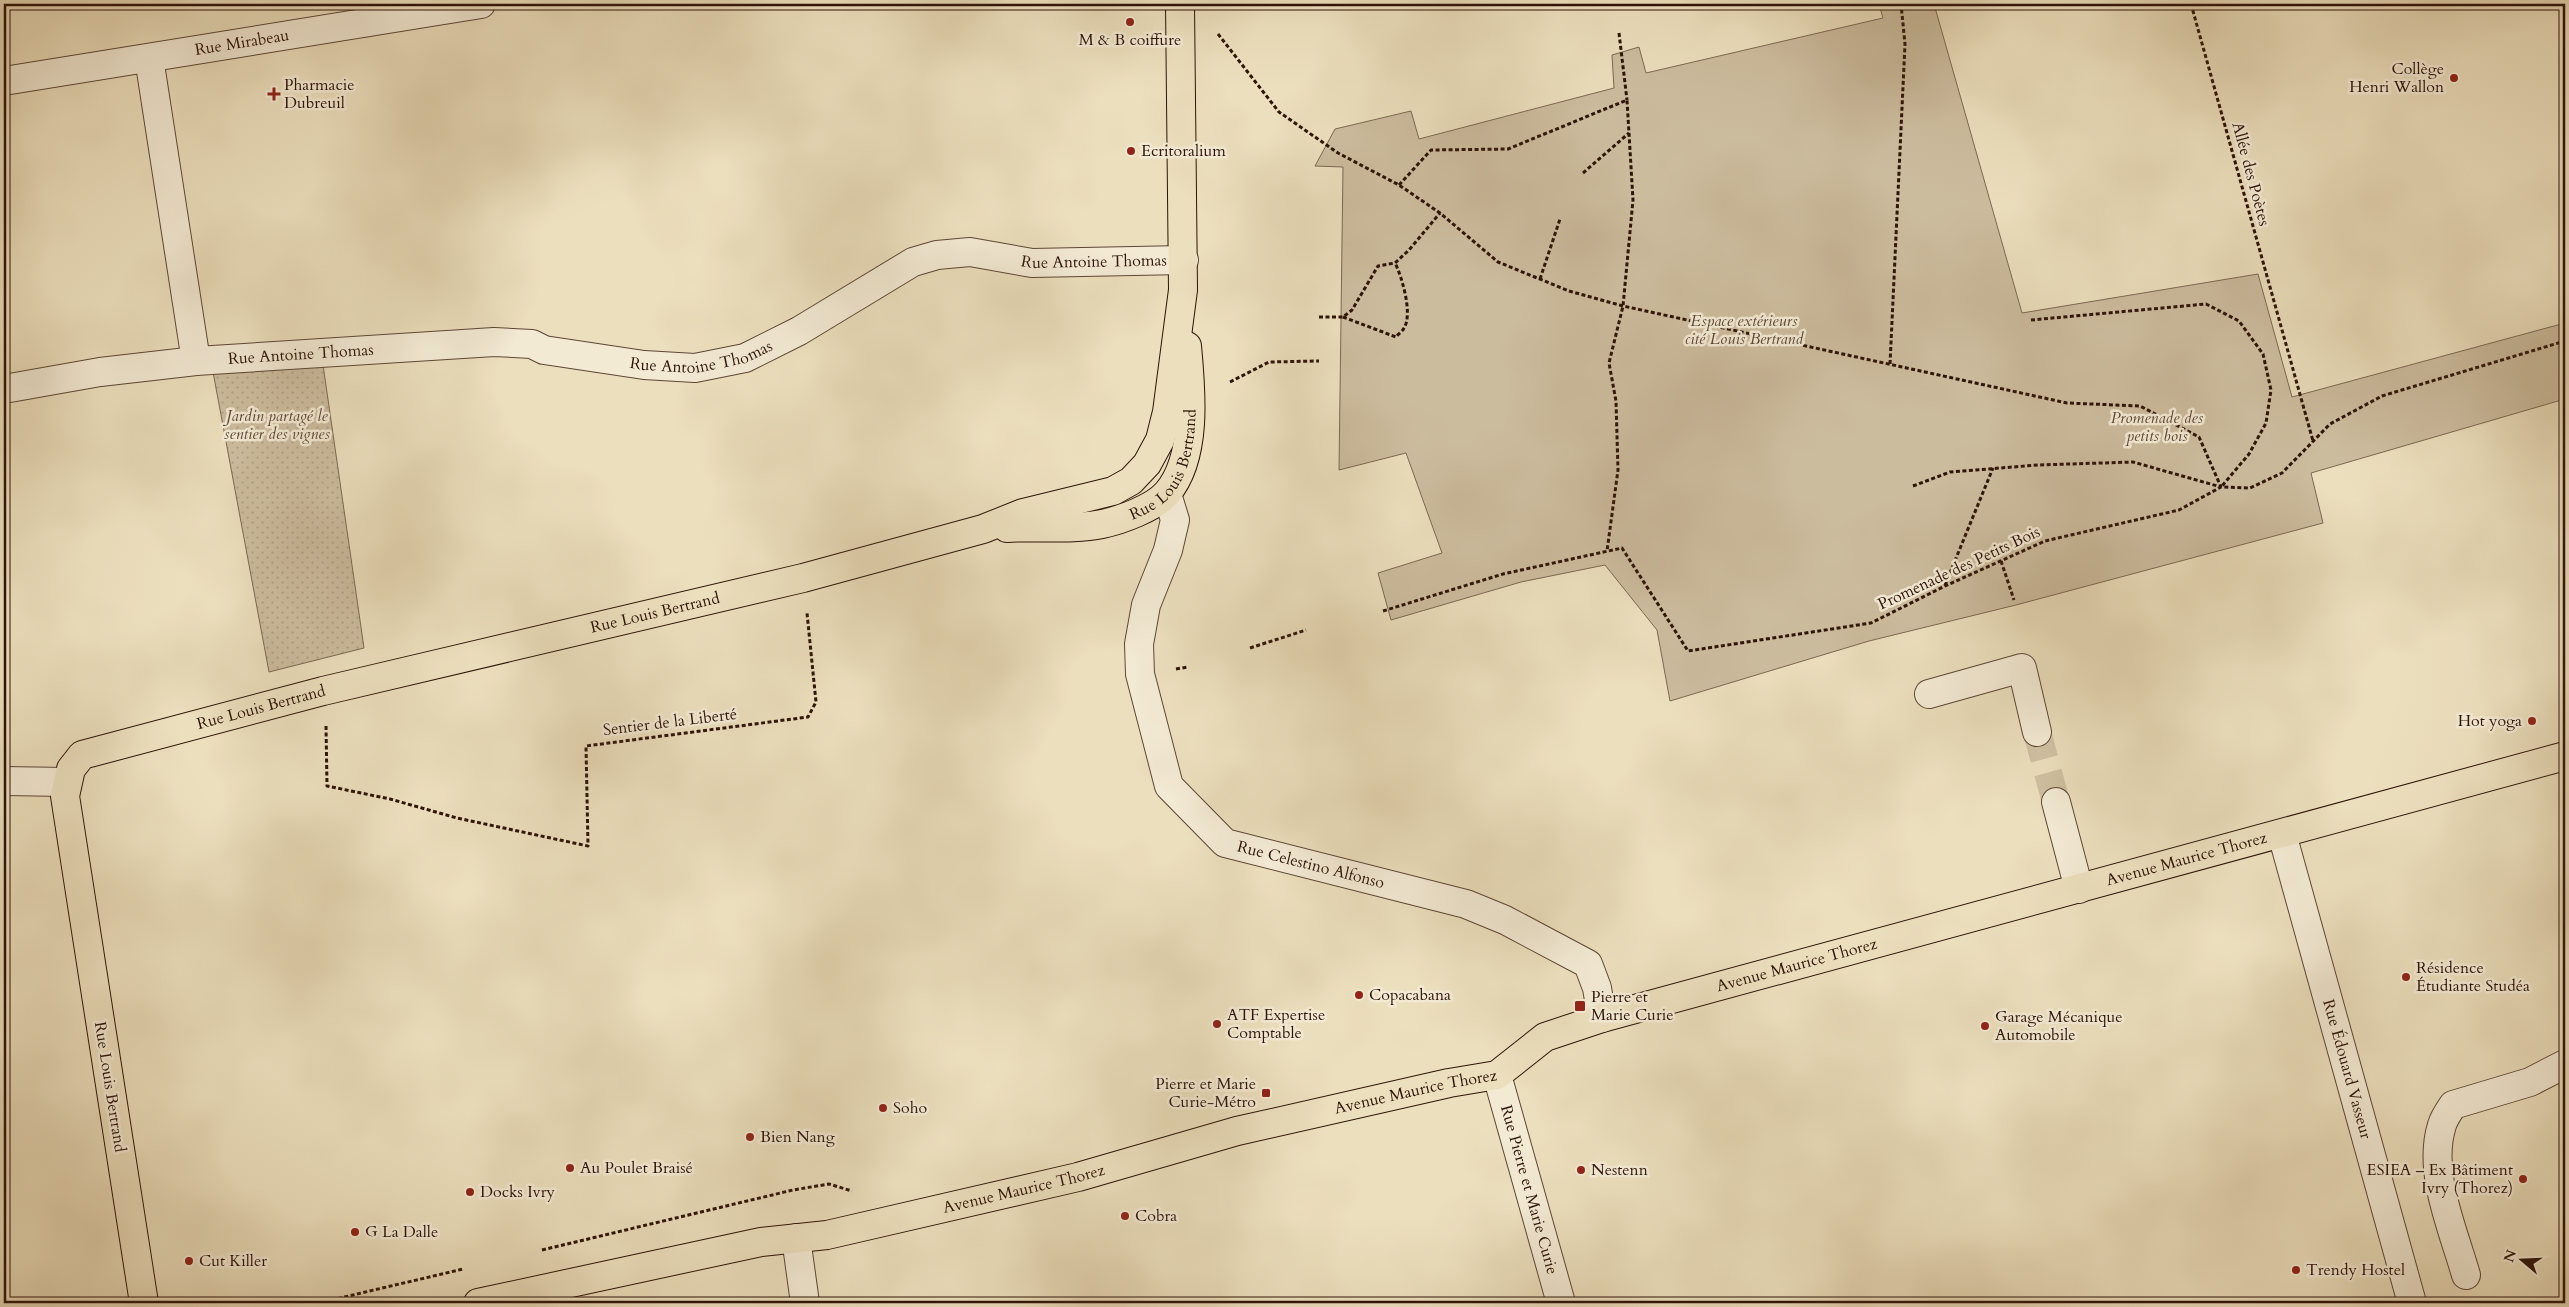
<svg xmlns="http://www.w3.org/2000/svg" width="2569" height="1307" viewBox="0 0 2569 1307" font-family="Cardo,serif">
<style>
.green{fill:#ccbc9e;stroke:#7d6854}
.garden{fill:url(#garden-dots);stroke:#7d6854}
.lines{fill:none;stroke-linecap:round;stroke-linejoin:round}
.minor-tunnel{stroke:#d0c0a2;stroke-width:28;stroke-dasharray:28 14;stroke-linecap:butt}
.minor-casing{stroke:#5e4636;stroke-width:30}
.major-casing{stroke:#2e1309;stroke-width:30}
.path{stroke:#2e1309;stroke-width:3;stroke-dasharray:4 2.5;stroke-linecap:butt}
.minor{stroke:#f3ead4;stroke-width:28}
.major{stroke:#ecdfbd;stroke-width:28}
.poi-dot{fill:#8f2418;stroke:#f3ead4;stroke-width:2}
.labels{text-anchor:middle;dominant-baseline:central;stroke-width:5;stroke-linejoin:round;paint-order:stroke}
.poi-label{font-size:16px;fill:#2e1309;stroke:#f3ead4;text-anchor:start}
.street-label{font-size:16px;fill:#2e1309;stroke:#f3ead4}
.park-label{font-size:16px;font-style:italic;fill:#5d4636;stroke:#f3ead4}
</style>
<defs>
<pattern id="garden-dots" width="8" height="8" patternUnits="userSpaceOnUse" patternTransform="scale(1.25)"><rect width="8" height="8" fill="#ccbc9e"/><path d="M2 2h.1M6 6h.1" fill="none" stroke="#b0a187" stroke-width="1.8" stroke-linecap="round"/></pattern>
</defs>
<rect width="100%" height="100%" fill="#ecdfbd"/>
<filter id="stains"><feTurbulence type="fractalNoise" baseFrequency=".004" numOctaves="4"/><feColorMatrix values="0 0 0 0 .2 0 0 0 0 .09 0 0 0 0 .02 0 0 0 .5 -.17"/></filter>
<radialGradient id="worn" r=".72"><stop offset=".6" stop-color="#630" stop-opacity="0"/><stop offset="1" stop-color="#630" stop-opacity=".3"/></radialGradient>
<!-- green -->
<path class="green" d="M1879 4H1934L2022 313 2258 274 2292 397 2565 323V399L2311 473 2323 523 2016 605 1869 641 1670 701 1657 630 1605 565 1521 582 1391 620 1378 573 1442 553 1406 453 1339 470 1343 167 1315 166 1335 129 1411 111 1419 139 1614 88 1612 55 1639 47 1646 73 1883 18Z"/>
<!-- garden -->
<path class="garden" d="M322 358 364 648 269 672 213 372Z"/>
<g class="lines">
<!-- minor-tunnel -->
<path class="minor-tunnel" d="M2037 732 2056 802"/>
<!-- minor casing -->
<g class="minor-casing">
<g id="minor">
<path d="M149 58 196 361"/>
<path id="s1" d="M4 81 481 4"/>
<path id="s2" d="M4 389 100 372 196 361 494 342 532 344 544 350 644 365 695 368 745 358 799 331 913 262 937 255 970 252 1032 263 1184 260"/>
<path id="s3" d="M1167 494 1175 520 1168 550 1146 605 1139 644 1140 674 1169 786 1225 843 1466 904 1505 920 1588 964 1597 988 1602 1018"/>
<path d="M1929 694 2022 668 2037 732"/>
<path d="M4 781 67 782"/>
<path d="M2056 802 2079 889"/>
<path id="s4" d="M2282 834 2412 1303"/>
<path id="s5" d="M1497 1075 1561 1303"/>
<path d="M796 1238 805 1303"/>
<path d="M2466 1275C2453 1229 2427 1172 2442 1125 2444 1118 2449 1111 2453 1105L2530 1082 2565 1064"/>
</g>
</g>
<!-- major casing -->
<g class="major-casing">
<g id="major">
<path id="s6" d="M1007 528C1039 526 1072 530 1102 524 1121 520 1154 508 1167 493 1198 457 1191 389 1187 346"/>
<path id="s7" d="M144 1303 65 796 71 769 82 755 323 691 803 578 983 529 1023 513 1113 491 1131 481 1147 464 1160 440 1167 412 1183 290 1180 4"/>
<path id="s8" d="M478 1303 761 1242 827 1235 1078 1177 1237 1131 1449 1083 1497 1075 1545 1037 1602 1018 2565 756"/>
</g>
</g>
<!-- path -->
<g class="path">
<path d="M2191 4 2313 441"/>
<path d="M1619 33 1627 100"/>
<path d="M1218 34 1279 112 1338 153 1399 185 1440 213 1498 262 1569 291 1623 306 2067 403 2140 406 2199 437 2221 487"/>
<path d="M1583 173 1629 133"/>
<path d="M1399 185 1431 150 1508 149 1627 100 1633 200 1623 306 1609 363 1616 401 1618 470 1607 551"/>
<path d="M1540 279 1560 219"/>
<path d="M1319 317H1343L1352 310 1378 266 1395 263 1409 250 1440 213"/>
<path d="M1343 317 1396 337C1398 334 1403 331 1404 328 1413 314 1402 277 1395 263"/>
<path d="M2031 320 2206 304 2239 321 2263 354 2271 390 2266 423 2249 454 2222 486"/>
<path d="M1890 364 1905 44 1901 4"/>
<path d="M1230 382 1269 362 1319 361"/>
<path d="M1913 486 1950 472 2038 465 2133 462 2221 487"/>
<path d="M2001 561 2014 600"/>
<path d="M1945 585 1993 468"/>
<path d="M1383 611 1503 574 1622 548 1688 651 1871 623 1945 586 2045 541 2179 510 2221 487 2250 488 2282 473 2330 424 2382 396 2565 341"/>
<path d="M1250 648 1306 630"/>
<path d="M1176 669 1188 667"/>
<path d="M326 726 327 786 390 799 457 818 588 846 586 746 808 717 816 702 807 613"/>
<path d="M542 1250 793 1190 829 1184 852 1191"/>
<path d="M319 1303 463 1269"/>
</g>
<!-- minor -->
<use href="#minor" class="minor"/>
<!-- major -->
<use href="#major" class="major"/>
</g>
<!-- markers -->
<g class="poi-dot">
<circle cx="1130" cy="22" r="5"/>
<circle cx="2454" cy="78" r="5"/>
<path d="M271.5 86.5h5v5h5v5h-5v5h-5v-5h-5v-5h5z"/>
<circle cx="1131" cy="151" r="5"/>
<circle cx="2532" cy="721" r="5"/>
<circle cx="2406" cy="977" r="5"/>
<circle cx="1359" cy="995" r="5"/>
<rect x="1574" y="1000" width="12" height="12" rx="2.5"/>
<circle cx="1217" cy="1024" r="5"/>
<circle cx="1985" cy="1026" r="5"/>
<rect x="1261" y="1088" width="10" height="10" rx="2.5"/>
<circle cx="883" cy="1108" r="5"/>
<circle cx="750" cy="1137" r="5"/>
<circle cx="570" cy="1168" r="5"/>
<circle cx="1581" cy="1170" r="5"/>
<circle cx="2523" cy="1179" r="5"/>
<circle cx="470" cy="1192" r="5"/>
<circle cx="1125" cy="1216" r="5"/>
<circle cx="355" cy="1232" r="5"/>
<circle cx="189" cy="1261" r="5"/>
<circle cx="2296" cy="1270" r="5"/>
</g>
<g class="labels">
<!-- poi labels -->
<g class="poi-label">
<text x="1130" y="40" text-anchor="middle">M &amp; B coiffure</text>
<text x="2444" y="69" text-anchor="end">Collège<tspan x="2444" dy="18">Henri Wallon</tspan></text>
<text x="284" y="85">Pharmacie<tspan x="284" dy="18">Dubreuil</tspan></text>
<text x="1141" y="151">Ecritoralium</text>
<text x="2522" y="721" text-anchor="end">Hot yoga</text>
<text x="2416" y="968">Résidence<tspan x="2416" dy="18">Étudiante Studéa</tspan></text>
<text x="1369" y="995">Copacabana</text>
<text x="1591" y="997">Pierre et<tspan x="1591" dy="18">Marie Curie</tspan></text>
<text x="1227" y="1015">ATF Expertise<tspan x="1227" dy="18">Comptable</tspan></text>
<text x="1995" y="1017">Garage Mécanique<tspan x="1995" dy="18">Automobile</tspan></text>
<text x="1256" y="1084" text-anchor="end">Pierre et Marie<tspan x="1256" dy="18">Curie-Métro</tspan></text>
<text x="893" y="1108">Soho</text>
<text x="760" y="1137">Bien Nang</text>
<text x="580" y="1168">Au Poulet Braisé</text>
<text x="1591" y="1170">Nestenn</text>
<text x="2513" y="1170" text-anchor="end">ESIEA – Ex Bâtiment<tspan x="2513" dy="18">Ivry (Thorez)</tspan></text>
<text x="480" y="1192">Docks Ivry</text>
<text x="1135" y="1216">Cobra</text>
<text x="365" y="1232">G La Dalle</text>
<text x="199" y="1261">Cut Killer</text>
<text x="2306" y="1270">Trendy Hostel</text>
</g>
<!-- street labels -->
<g class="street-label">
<text stroke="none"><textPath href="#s1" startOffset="241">Rue Mirabeau</textPath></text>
<text transform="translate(2251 174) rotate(75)">Allée des Poètes</text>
<text stroke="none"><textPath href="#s2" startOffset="1124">Rue Antoine Thomas</textPath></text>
<text stroke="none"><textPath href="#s2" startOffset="704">Rue Antoine Thomas</textPath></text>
<text stroke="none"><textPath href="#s2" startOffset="299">Rue Antoine Thomas</textPath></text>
<text stroke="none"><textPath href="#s6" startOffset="191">Rue Louis Bertrand</textPath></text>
<text transform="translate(1959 568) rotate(-25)">Promenade des Petits Bois</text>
<text stroke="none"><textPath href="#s7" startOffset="1149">Rue Louis Bertrand</textPath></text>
<text stroke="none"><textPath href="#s7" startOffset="744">Rue Louis Bertrand</textPath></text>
<text transform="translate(670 722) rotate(-7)">Sentier de la Liberté</text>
<text stroke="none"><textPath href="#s8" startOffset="1772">Avenue Maurice Thorez</textPath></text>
<text stroke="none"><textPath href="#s3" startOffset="471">Rue Celestino Alfonso</textPath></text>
<text stroke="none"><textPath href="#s8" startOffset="1368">Avenue Maurice Thorez</textPath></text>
<text stroke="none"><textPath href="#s4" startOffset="244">Rue Édouard Vasseur</textPath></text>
<text transform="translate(110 1087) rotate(81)">Rue Louis Bertrand</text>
<text stroke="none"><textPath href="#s8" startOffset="962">Avenue Maurice Thorez</textPath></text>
<text stroke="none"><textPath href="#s8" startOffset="558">Avenue Maurice Thorez</textPath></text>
<text stroke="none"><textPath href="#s5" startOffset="119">Rue Pierre et Marie Curie</textPath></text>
</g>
<!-- park labels -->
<g class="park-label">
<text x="1744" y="321">Espace extérieurs<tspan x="1744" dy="18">cité Louis Bertrand</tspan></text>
<text x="277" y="416">Jardin partagé le<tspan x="277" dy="18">sentier des vignes</tspan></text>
<text x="2157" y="418">Promenade des<tspan x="2157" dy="18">petits bois</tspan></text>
</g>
</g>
<!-- margin -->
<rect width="2569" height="1307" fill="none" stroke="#ecdfbd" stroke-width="20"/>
<rect x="5" y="5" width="2559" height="1297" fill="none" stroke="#2e1309" stroke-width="2.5"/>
<rect x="10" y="10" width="2549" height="1287" fill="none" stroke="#2e1309"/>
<!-- north arrow -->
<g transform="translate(2522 1260) rotate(289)" stroke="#f3ead4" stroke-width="4" paint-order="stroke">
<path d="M0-4L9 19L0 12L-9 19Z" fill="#2e1309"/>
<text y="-8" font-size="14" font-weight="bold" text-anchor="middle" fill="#2e1309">N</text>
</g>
<rect width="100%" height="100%" filter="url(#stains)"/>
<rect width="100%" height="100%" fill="url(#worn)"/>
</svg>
